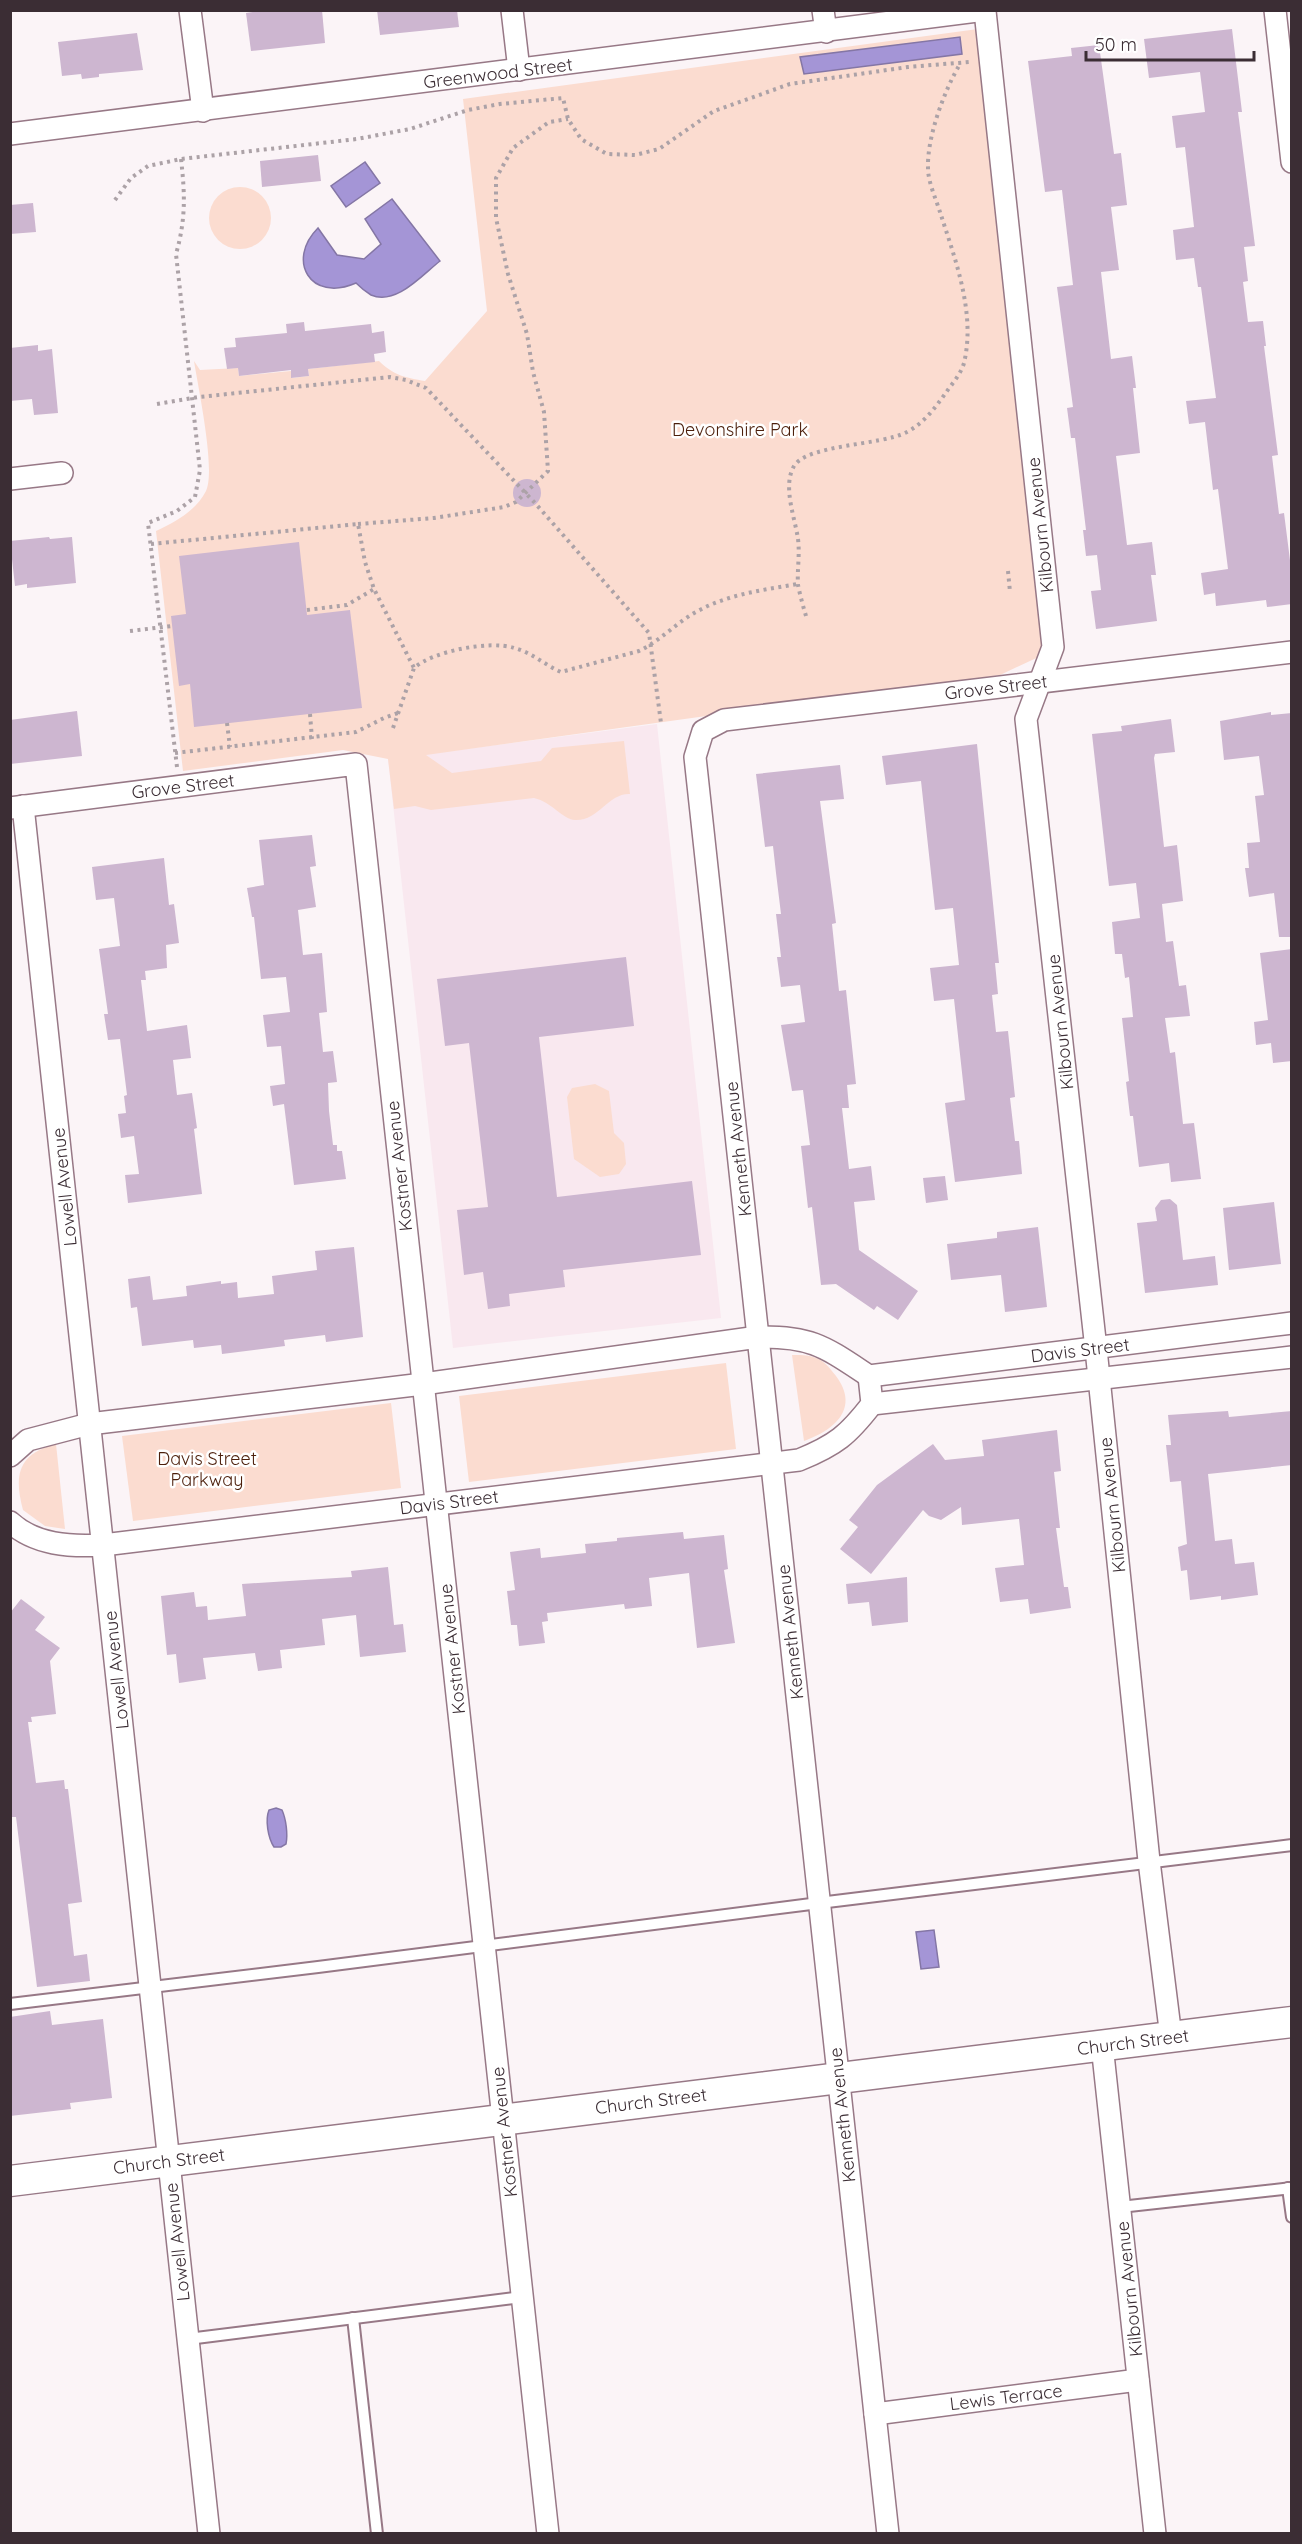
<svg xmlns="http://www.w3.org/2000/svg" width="1302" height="2544" viewBox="0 0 1302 2544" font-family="Quicksand,sans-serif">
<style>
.built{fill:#f9e8ef}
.green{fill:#fbdcd0}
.water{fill:#a495d6;stroke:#8476a5;stroke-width:1.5}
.building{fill:#cdb6d0}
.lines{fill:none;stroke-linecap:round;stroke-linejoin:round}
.lane-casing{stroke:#977886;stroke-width:14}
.street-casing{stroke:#977886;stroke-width:24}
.secondary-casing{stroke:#977886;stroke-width:33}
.path{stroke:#aca2a7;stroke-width:4;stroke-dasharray:3 4.5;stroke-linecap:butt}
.lane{stroke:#fff;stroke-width:10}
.street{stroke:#fff;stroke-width:21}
.secondary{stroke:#fff;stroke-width:30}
.labels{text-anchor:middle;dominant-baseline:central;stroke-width:5;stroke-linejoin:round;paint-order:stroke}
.street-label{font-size:18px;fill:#3b2d34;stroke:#fff}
.park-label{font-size:18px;fill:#4c1f0b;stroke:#fff}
</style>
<rect width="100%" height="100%" fill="#fbf4f7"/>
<!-- built -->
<path class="built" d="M657 724 721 1318 453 1348 388 759Z"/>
<!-- green -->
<g class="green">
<path d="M978 29 1045 654 1000 675 426 755 452 773 541 761 552 748 624 741 630 794C608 793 599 821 575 820 562 819 552 802 534 798L431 810 415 806 394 809 388 759 343 750 183 771 156 531C175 522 196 511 206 491 216 470 198 387 194 361L200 370 238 368 239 376 291 371 292 378 309 376 308 369 379 361C393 375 406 378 425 381L487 311 463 99Z"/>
<circle cx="240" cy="218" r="31"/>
<path d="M595 1084 609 1091 614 1133 624 1143 626 1164 619 1174 600 1177 574 1159 567 1097 572 1088Z"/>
<path d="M792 1355C815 1355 822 1357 836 1376 860 1408 835 1430 804 1441Z"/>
<path d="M726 1363 736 1449 469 1482 459 1396Z"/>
<path d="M391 1403 401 1488 133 1521 122 1436Z"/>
<path d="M56 1444 65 1529 45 1526 23 1510C14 1476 17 1454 56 1444Z"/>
</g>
<!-- water -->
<g class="water">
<path d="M960 37 962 54 804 74 800 57Z"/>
<path d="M365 162 380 183 346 207 331 186Z"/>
<path d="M392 199 440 261C422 275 396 306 371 295 366 292 360 287 356 283 310 303 286 260 318 228L337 255 364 259 381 244 365 219Z"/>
<path d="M276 1808 282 1810C286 1819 288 1834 286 1844L281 1847H274C268 1838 265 1820 269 1810Z"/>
<path d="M934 1930 939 1967 921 1969 916 1932Z"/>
</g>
<!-- building -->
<g class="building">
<path d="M265 10H322L325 43 251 51 246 13Z"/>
<path d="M377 10H457L459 27 380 35Z"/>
<path d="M1232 29 1242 112H1238L1255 246 1244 247 1248 281 1243 282 1248 322 1263 321 1266 346H1264L1278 455 1272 456 1279 514 1284 513 1292 576V604L1267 607 1266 600 1216 606 1215 593 1204 595 1201 573 1228 569 1218 489 1213 490 1205 422 1189 424 1186 401 1216 398 1201 287H1198L1194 258 1176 260 1173 230 1194 227 1185 147 1176 148 1172 116 1205 112 1200 72 1149 78 1144 39Z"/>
<path d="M137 33 143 70 99 74V77L82 79 81 74 62 76 58 42Z"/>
<path d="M1099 45 1114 154 1121 153 1127 205 1111 207 1119 270 1101 272 1111 359 1132 356 1136 388H1133L1140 453 1116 456 1127 545 1152 542 1156 575H1151L1157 621 1096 629 1091 591 1101 590 1097 555 1086 556 1083 530H1086L1075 438H1071L1067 408 1073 407 1057 287 1073 285 1062 190 1045 192 1028 61 1072 56 1071 48Z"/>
<path d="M318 155 321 181 262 187 260 161Z"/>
<path d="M33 203 36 232 10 234V205Z"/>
<path d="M304 322 305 331 371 324 372 333 384 331 386 352 374 354 375 362 308 369 309 376 291 378V370L239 376 238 368 227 369 224 348 236 347 235 338 287 333 286 324Z"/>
<path d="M38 345V351L52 349 58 413 34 415 32 399 10 401V348Z"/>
<circle cx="527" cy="493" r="14"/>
<path d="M49 537 50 539 72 537 76 583 27 588V584L15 586 10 541Z"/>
<path d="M299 542 307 615 350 610 362 708 194 727 190 684 179 686 171 616 186 614 179 556Z"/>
<path d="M77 711 82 756 10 764V720Z"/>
<path d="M1271 712V715L1292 713V937H1279L1274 893 1249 897 1245 868H1249L1247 843 1260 842 1255 796 1264 795 1259 756 1224 760 1220 721Z"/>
<path d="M1171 719 1175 752 1155 754 1154 758 1164 847 1177 845 1183 901 1162 904 1166 942 1173 941 1179 986 1186 985 1190 1016 1165 1018 1170 1053 1175 1052 1183 1124 1194 1123 1201 1179 1171 1182 1169 1163 1139 1167 1133 1116H1130L1126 1082 1129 1081 1122 1018 1133 1017 1129 977 1125 978 1122 954H1115L1112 922 1140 918 1136 883 1109 886 1092 734 1122 731 1121 726Z"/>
<path d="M977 744 999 963H995L998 994 992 995 996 1032 1008 1031 1015 1097 1010 1098 1015 1141H1019L1022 1174 955 1182 945 1103 965 1100 954 999 934 1001 930 968 959 965 953 908 935 910 921 781 886 785 882 756Z"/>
<path d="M840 765 844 799 820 801 836 923 832 924 839 991 846 990 856 1084 847 1085 849 1108H842L849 1169 871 1166 875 1200 854 1202 859 1250 918 1291 898 1320 877 1306 874 1310 836 1284 821 1285 812 1207 808 1208 801 1146 810 1145 803 1090 792 1091 781 1025 805 1022 800 985 781 987 777 957H781L776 914H781L776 873 773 846 765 847 756 774Z"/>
<path d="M312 835 316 866 310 867 316 907 298 910 303 955 322 953 327 1012 319 1013 323 1052 333 1051 337 1082 328 1083 329 1111 333 1145H337V1151H342L346 1179 294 1185 284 1104 273 1106 270 1086 285 1084 281 1046 267 1047 263 1015 290 1012 286 977 261 979 254 917H252L247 888 264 885 259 840Z"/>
<path d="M164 858 169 905 174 904 179 943 166 945 167 968 145 971 146 980H141L147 1031 187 1025 191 1058 173 1060 177 1095 192 1093 197 1128 194 1129 202 1194 128 1203 125 1175 139 1174 134 1136 121 1138 118 1114 126 1113 124 1096 127 1095 120 1039 108 1040 104 1014H108L99 949 120 946 114 898 96 900 92 867Z"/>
<path d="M1292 949V1061L1273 1063 1271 1043 1256 1045 1254 1022 1268 1020 1260 953Z"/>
<path d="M626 957 634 1026 539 1037 557 1197 692 1181 701 1255 563 1270 565 1287 509 1294 510 1306 488 1309 483 1272 464 1275 457 1210 488 1207 469 1043 445 1046 437 979Z"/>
<path d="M945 1176 948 1200 926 1203 923 1178Z"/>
<path d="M1170 1199 1177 1205 1183 1260 1215 1256 1218 1285 1145 1293 1137 1223 1157 1221 1155 1208 1161 1200Z"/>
<path d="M1274 1202 1281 1264 1229 1270 1223 1208Z"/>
<path d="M1038 1227 1047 1307 1005 1312 1001 1275 951 1280 947 1244 997 1238V1232Z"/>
<path d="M354 1247 363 1337 326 1342 325 1335 284 1340 285 1346 222 1354 221 1345 194 1348 193 1340 142 1346 137 1307 131 1308 128 1279 150 1276 153 1300 187 1296 186 1286 221 1281V1284L237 1282 238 1298 274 1294 272 1276 317 1270 315 1251Z"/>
<path d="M1228 1411 1229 1417 1292 1411V1465L1208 1474 1215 1541 1232 1539 1235 1564 1254 1562 1258 1595 1221 1600V1596L1190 1600 1187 1570 1181 1571 1178 1547 1187 1544 1181 1481 1170 1482 1166 1445H1171L1168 1415Z"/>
<path d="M1057 1430 1061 1471 1054 1472 1060 1528H1056L1064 1587H1068L1071 1608 1030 1614 1028 1599 1000 1602 995 1568 1024 1565 1019 1519 962 1525 961 1507 941 1520 929 1516 923 1510 871 1574 840 1549 858 1527 849 1520 877 1485 933 1444 945 1460 984 1456 982 1440Z"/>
<path d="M683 1532 684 1539 724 1535 728 1569 724 1570 735 1643 697 1648 689 1573 649 1578 652 1606 625 1609 624 1604 547 1613 548 1621 542 1622 545 1643 519 1646 517 1625H511L507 1591 515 1590 510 1552 540 1548 541 1558 586 1553 585 1544 617 1541V1538Z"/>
<path d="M388 1567 394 1625 403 1624 406 1652 360 1657 356 1615 322 1619 325 1645 280 1650 282 1668 258 1671 255 1653 203 1658 206 1679 179 1683 176 1654 167 1655 161 1596 194 1592 196 1607 207 1606 208 1620 246 1616 242 1584 352 1577 351 1571Z"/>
<path d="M907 1577 908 1622 872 1626 869 1602 848 1604 846 1584Z"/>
<path d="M21 1599 45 1617 35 1630 60 1648 50 1661 56 1714 31 1717 32 1722H28L36 1783 64 1780 65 1789H68L82 1902 68 1904 74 1956 87 1954 90 1981 37 1987 16 1817H10V1613Z"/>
<path d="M50 2011 52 2025 103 2019 112 2098 70 2103 71 2109 10 2116V2017Z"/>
</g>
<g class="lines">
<!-- lane casing -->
<g class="lane-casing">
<g id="lane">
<path d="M10 2004 318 1967 819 1903 1292 1845"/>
<path d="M1288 2188 1292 2217"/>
<path d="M1120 2207 1292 2188"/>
<path d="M353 2318 377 2534"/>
<path d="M188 2339 522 2297"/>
</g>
</g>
<!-- street casing -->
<g class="street-casing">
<g id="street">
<path d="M190 10 203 111"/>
<path d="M512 10 519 70"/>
<path d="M823 10 826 32"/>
<path d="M1275 10 1292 162"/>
<path d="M985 11 1053 647 1026 719 1096 1349 1149 1861 1171 2037"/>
<path d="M10 134 985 10"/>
<path d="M10 479 62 473"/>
<path d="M23 806 209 2534"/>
<path d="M10 808 356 764 548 2534"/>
<path d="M872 1404 1292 1357"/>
<path d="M10 1456 28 1440 89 1424 423 1384 758 1337C812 1336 825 1347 869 1376L1292 1323"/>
<path d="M10 1522C35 1545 70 1547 103 1545L799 1460C836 1445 848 1435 872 1404L869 1376"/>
<path d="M1102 2045 1155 2534"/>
<path d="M875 2414 1138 2380"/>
<path d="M888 2534 695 757 703 731 724 720 1292 652"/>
</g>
</g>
<!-- secondary casing -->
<g class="secondary-casing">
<path id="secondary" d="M10 2181 1292 2022"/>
</g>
<!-- path -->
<g class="path">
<path d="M115 200 131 178 148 166 181 159 357 139 410 129 468 110 500 104 563 98 568 119 581 139 607 154 635 155 659 149 714 111 790 84 908 67 969 62"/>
<path d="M157 404 199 397 390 377 406 380 426 388 535 503 649 633 661 723"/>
<path d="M358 524 434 518 504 507 516 502 548 471 544 412 533 372 527 334 508 274 496 218V178L513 148 549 122 568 119"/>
<path d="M151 544 358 524 365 562 374 589 414 668"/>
<path d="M1008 571 1010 592"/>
<path d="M307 610 347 605 374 589"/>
<path d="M806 616C803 606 800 595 798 585 797 570 800 555 798 539 795 518 783 488 793 468 803 444 881 446 907 432 924 423 934 409 945 394 951 385 961 374 964 363 976 313 955 259 940 212 936 199 928 182 928 168 927 137 944 91 960 64"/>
<path d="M130 631 172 626"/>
<path d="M310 714 312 739"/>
<path d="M227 723 230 747"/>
<path d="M393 728 414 668C433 651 490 640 514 648 531 652 545 665 561 672L639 651C660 641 676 623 696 612 728 594 763 590 798 584"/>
<path d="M175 753 356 732 384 718 398 713"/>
<path d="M177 767 148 523 177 511 195 497 200 470 176 254C186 219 185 194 181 159"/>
</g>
<!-- lane -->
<use href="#lane" class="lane"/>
<!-- street -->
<use href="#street" class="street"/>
<!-- secondary -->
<use href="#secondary" class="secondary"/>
</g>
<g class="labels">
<!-- street labels -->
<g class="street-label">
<text transform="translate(498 73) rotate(-7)">Greenwood Street</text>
<text transform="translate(1040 525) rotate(-96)">Kilbourn Avenue</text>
<text transform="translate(996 687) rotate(-7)">Grove Street</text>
<text transform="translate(183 786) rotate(-7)">Grove Street</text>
<text transform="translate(1060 1022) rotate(-96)">Kilbourn Avenue</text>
<text transform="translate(738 1149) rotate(-96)">Kenneth Avenue</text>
<text transform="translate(399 1166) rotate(-96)">Kostner Avenue</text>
<text transform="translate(64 1187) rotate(-96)">Lowell Avenue</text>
<text transform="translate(1080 1350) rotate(-7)">Davis Street</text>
<text transform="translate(449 1502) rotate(-7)">Davis Street</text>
<text transform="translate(1112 1505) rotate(-96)">Kilbourn Avenue</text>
<text transform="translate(790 1632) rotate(-96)">Kenneth Avenue</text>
<text transform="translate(452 1649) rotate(-96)">Kostner Avenue</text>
<text transform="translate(116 1670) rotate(-96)">Lowell Avenue</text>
<text transform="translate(1133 2042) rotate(-7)">Church Street</text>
<text transform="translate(651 2101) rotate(-7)">Church Street</text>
<text transform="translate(842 2115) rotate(-96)">Kenneth Avenue</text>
<text transform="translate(504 2132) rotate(-96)">Kostner Avenue</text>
<text transform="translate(169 2161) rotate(-7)">Church Street</text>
<text transform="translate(177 2242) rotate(-96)">Lowell Avenue</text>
<text transform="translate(1129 2289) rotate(-96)">Kilbourn Avenue</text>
<text transform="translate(1006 2397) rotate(-7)">Lewis Terrace</text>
</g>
<!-- park labels -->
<g class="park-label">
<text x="740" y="429">Devonshire Park</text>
<text x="207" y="1458">Davis Street<tspan x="207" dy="21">Parkway</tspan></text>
</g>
</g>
<!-- border -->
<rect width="1302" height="2544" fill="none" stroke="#3b2d34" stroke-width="24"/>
<!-- scale -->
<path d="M1086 51v9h168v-9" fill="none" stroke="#3b2d34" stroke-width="3"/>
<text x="1095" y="51" font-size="18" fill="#3b2d34" stroke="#ffffff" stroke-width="4.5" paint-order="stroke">50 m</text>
</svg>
